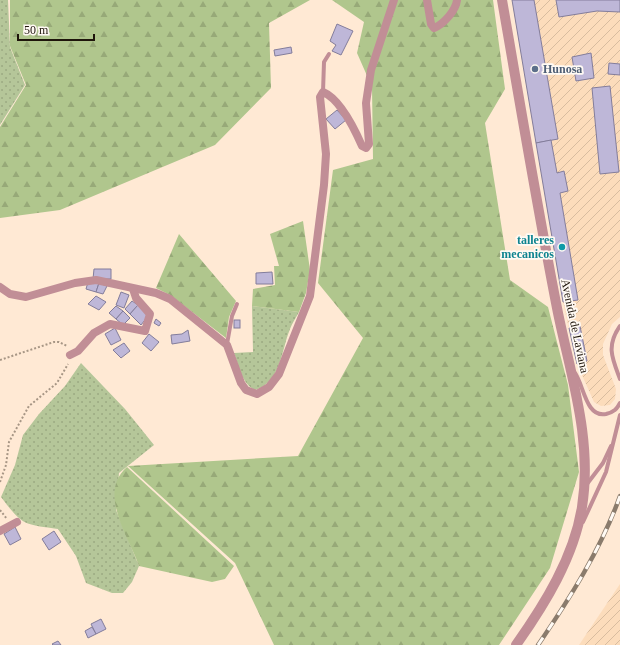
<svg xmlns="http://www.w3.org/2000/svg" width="620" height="645" viewBox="0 0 620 645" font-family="Georgia,serif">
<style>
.industrial{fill:url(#industrial-furrows)}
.grass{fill:url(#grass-dots)}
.forest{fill:url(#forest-firs)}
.building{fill:#beb7d8;stroke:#837d9b}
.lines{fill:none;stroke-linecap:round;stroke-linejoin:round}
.path{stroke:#a79685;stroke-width:2;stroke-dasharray:2 2;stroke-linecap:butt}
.service{stroke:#c18e96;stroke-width:4}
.minor{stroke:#c18e96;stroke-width:8}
.tertiary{stroke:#c18e96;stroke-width:10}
.rail-casing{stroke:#8a7b6c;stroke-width:4.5}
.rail{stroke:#fffaf4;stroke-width:3;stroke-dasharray:9;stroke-linecap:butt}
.service-dot{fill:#5c6f8a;stroke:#fffaf4;stroke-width:1.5}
.culture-dot{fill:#0f9aa8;stroke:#fffaf4;stroke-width:1.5}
.labels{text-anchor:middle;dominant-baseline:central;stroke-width:3.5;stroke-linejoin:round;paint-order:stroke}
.service-label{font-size:12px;font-weight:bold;fill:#4e5e75;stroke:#fffaf4;text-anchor:start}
.culture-label{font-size:12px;font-weight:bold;fill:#0d838f;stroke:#fffaf4;text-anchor:end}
.street-label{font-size:12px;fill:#1e150b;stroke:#fffaf4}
</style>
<defs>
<pattern id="industrial-furrows" width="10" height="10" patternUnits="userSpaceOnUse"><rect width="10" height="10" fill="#fcdcbb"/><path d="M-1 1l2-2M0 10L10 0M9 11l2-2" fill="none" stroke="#d8bc9f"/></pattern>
<pattern id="grass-dots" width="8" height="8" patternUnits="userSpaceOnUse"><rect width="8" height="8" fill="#b5c699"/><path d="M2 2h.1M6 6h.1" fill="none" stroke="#9ba982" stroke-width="1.8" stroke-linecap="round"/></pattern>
<pattern id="forest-firs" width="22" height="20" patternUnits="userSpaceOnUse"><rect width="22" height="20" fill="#b0c68d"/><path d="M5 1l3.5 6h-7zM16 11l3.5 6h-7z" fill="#97a978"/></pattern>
</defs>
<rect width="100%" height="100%" fill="#ffe9d4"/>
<!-- industrial -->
<g class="industrial">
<path d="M512 0H620V317L612 324 603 344V355L616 389 615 399 610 405 601 406 594 402 577 364 563 302Z"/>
<path d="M620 584V645H579Z"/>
</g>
<!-- grass -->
<g class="grass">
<path d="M0 0H8L10 47 25 85 0 125Z"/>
<path d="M252 306 299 312C296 318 292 323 290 329 281 351 281 382 255 390 242 384 239 366 234 353L253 352Z"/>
<path d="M81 363 125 409 154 445 119 473 116 510 139 566 132 582 123 593H112L86 583 76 556 58 529C23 524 23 526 1 497L15 465 23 435 39 414 65 386Z"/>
</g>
<!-- forest -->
<g class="forest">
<path d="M10 0H310L269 23 271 88 215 145 60 210 0 218V127L26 85 10 46Z"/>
<path d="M332 0H493L505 89 485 123 510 280 548 307 568 385 579 472 550 568 499 645H274L235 563 128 466 298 456 363 338 318 283 333 170 373 159 372 87 357 53 364 22Z"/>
<path d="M303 221 310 270 306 293 299 312 252 306 253 289 275 285 274 266H279L270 234Z"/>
<path d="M179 234 236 301 229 317 226 338 170 295 156 288Z"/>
<path d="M127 467 234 566 225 579 212 582 139 566C129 537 97 493 127 467Z"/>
</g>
<!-- building -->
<g class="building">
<path d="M512 0H534L558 139 536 143Z"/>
<path d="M556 0H620V12L597 11 559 17Z"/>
<path d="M337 24 353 31 341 55 332 51 336 45 330 41Z"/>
<path d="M291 47 292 53 275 56 274 50Z"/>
<path d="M591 53 594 78 576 81 572 57Z"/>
<path d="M609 63 620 64V75L608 74Z"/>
<path d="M610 86 619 172 600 174 592 88Z"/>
<path d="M337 110 346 120 335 129 326 119Z"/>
<path d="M551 140 557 173 564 171 568 191 560 193 578 300 563 302 536 143Z"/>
<path d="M94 269H111V279H93Z"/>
<path d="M272 272 273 284H256V273Z"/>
<path d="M88 282 99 283 96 292 86 289Z"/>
<path d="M99 283 107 286 103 294 96 292Z"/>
<path d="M121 292 129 295 124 308 116 305Z"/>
<path d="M96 296 106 302 99 310 88 304Z"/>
<path d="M132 301 138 305 130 314 125 309Z"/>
<path d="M138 305 148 316 141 325 130 314Z"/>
<path d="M116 306 123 311 116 319 109 313Z"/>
<path d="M123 311 130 318 123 325 116 319Z"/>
<path d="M156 319 161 323 159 326 154 323Z"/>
<rect x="234" y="320" width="6" height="8"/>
<path d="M580 326 587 361 577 364 569 328Z"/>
<path d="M115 328 121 340 111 345 105 334Z"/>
<path d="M188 330 190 341 172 344 171 335 182 334Z"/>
<path d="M149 334 159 342 151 351 142 343Z"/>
<path d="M124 343 130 351 121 358 113 350Z"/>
<path d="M15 527 21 539 10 545 4 534Z"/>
<path d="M54 531 61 542 49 550 42 539Z"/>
<path d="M101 619 106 629 96 634 91 624Z"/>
<path d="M92 627 96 634 88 638 85 631Z"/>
<path d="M58 641 61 645H53L52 644Z"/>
</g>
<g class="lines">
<!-- path -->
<g class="path">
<path d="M0 360 54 342H59L67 346"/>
<path d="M0 482 6 465 9 442 29 406 57 383 68 364"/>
<path d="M0 510 7 519"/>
</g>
<!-- service -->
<g class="service">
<path d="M323 92 324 62 329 54"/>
<path d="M620 326C606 346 612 358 620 379"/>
<path d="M227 344 232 316 237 304"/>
<path d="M575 373C584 386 586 418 606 414 614 412 617 409 620 403"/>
<path d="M587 484 603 463 611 446"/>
<path d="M583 522 606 472 620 415"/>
</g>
<!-- minor -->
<g class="minor">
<path d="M427 0 431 24 434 28C444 24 456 10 457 0"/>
<path d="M0 287 10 294 26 297 75 283 96 280 156 293 170 299 227 345 241 383 246 390 257 394 269 387 279 374 310 296 324 185 326 154 320 97 323 92C340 99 355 130 362 146L366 148 369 144 366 103 371 70 394 0"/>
<path d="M70 355 78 351 94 333 110 324 145 331 150 314 136 298 133 289"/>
<path d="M0 531 17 522"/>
</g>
<!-- tertiary -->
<path class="tertiary" d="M502 0C520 103 537 206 557 308 570 374 593 439 582 507 574 557 545 604 516 645"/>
<!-- rail casing -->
<g class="rail-casing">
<path id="rail" d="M538 645C570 598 601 549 620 496"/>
</g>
<!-- rail -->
<use href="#rail" class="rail"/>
</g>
<!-- markers -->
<circle class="service-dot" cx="535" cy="69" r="4"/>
<circle class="culture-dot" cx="562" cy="247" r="4"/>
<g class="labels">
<!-- service labels -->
<g class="service-label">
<text x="543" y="69">Hunosa</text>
</g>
<!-- culture labels -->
<g class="culture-label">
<text x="554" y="240">talleres<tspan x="554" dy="14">mecanicos</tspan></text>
</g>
<!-- street labels -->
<g class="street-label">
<text transform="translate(575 326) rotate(78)">Avenida de Laviana</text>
</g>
</g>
<!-- scale -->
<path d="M18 34v6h76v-6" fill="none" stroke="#1e150b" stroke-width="2"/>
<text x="24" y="34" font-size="12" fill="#1e150b" stroke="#fffaf4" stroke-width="3" paint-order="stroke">50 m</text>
</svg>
